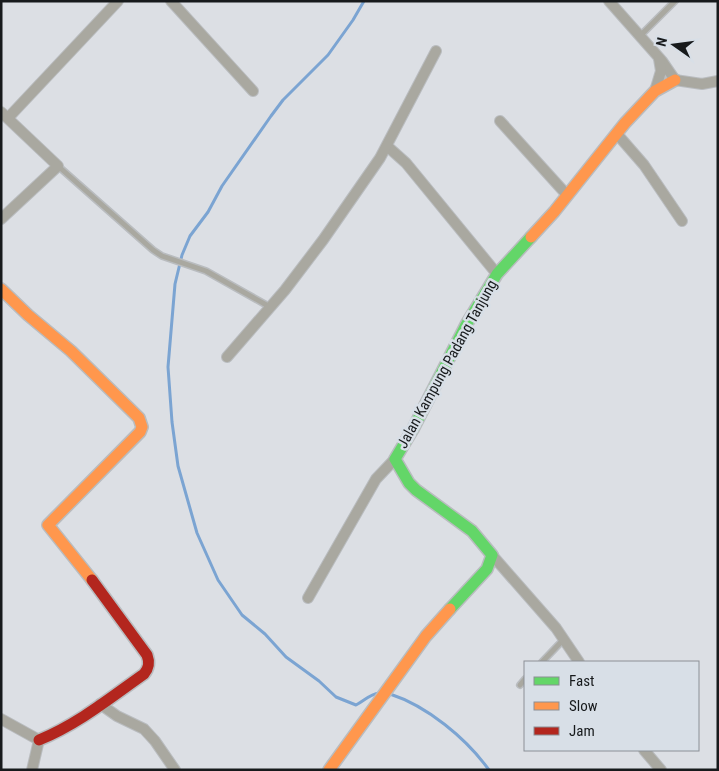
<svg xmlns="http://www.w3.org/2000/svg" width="719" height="771" viewBox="0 0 719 771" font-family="'Roboto Condensed',sans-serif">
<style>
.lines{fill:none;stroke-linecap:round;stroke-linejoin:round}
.stream{stroke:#7ba4d2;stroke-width:3}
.lane-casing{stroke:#b9bcbf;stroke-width:8}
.street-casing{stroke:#b9bcbf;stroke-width:12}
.fast-casing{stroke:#b9bcbf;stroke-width:14}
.slow-casing{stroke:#b9bcbf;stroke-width:14}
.jam-casing{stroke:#b9bcbf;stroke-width:14}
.lane{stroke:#a9a8a0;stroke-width:5}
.street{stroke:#a9a8a0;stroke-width:10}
.fast{stroke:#63d668;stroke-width:11}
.slow{stroke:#ff974d;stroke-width:11}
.jam{stroke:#b3261e;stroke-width:11}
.labels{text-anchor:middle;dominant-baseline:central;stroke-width:5;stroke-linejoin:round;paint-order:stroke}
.street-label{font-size:15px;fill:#171a1c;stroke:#d8dfe7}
</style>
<rect width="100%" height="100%" fill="#dcdfe4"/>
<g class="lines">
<!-- stream -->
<g class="stream">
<path d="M364 1 353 20 328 55 283 100 271 116 222 186 208 212 190 236 182 255 175 284 168 367 172 422 178 466 197 533 218 580 242 615 265 634 286 657 319 681 336 697 356 705C364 701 370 694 379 693"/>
<path d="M390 694C427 706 466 738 489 770"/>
</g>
<!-- lane casing -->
<g class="lane-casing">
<g id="lane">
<path d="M640 36 675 1"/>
<path d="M58 166 153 250 162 256 206 271 270 307"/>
<path d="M542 662 564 639"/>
<path d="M520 685 525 679"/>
</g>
</g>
<!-- street casing -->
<g class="street-casing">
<g id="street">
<path d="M171 1 253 91"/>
<path d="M609 1 662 61 675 80 702 84 718 81"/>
<path d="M655 91 661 71 659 59"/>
<path d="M1 112 58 166 1 219"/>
<path d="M8 118 118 1"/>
<path d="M500 121 567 195"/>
<path d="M617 134 644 165 682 221"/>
<path d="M387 146 406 163 497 274"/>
<path d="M227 357 285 290 323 240 380 158 436 51"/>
<path d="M492 555 556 628 579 662"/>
<path d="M308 598 376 479 395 459"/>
<path d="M100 704 117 716 144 729 155 741 175 770"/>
<path d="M1 719 39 740 32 770"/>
<path d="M644 750 661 770"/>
</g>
</g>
<!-- fast casing -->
<g class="fast-casing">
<path id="fast" d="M450 609 487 569 492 555 472 531 416 490 409 483 395 459 413 429 466 325 497 274 531 237"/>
</g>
<!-- slow casing -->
<g class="slow-casing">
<g id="slow">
<path d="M531 237 554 212 625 123 655 91 675 80"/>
<path d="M1 289 28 315 71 351 139 418 142 427 140 432 48 525 92 580"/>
<path d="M329 770 426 636 450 609"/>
</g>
</g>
<!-- jam casing -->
<g class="jam-casing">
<path id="jam" d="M39 740C78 724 110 698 144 674 149 668 150 663 147 655L92 580"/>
</g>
<!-- lane -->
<use href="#lane" class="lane"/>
<!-- street -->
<use href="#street" class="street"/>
<!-- fast -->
<use href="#fast" class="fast"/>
<!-- slow -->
<use href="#slow" class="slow"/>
<!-- jam -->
<use href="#jam" class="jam"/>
</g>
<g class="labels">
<!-- street labels -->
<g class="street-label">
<text transform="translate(447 364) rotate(-61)">Jalan Kampung Padang Tanjung</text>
</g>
</g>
<!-- border -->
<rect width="719" height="771" fill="none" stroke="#171a1c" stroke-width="5"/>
<!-- legend -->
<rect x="524" y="661" width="175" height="90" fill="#d8dfe7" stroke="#8b9096"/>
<rect x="534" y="677" width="25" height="8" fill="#63d668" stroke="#8b9096"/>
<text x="569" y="686" font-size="15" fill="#171a1c">Fast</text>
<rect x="534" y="702" width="25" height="8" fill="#ff974d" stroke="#8b9096"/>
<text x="569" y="711" font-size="15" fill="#171a1c">Slow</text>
<rect x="534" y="727" width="25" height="8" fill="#b3261e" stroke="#8b9096"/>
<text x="569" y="736" font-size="15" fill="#171a1c">Jam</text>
<!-- north arrow -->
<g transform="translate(674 45) rotate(284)" stroke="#d8dfe7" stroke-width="4" paint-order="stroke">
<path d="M0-4L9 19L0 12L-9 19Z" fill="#171a1c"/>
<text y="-8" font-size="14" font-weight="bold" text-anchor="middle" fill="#171a1c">N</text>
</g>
</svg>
